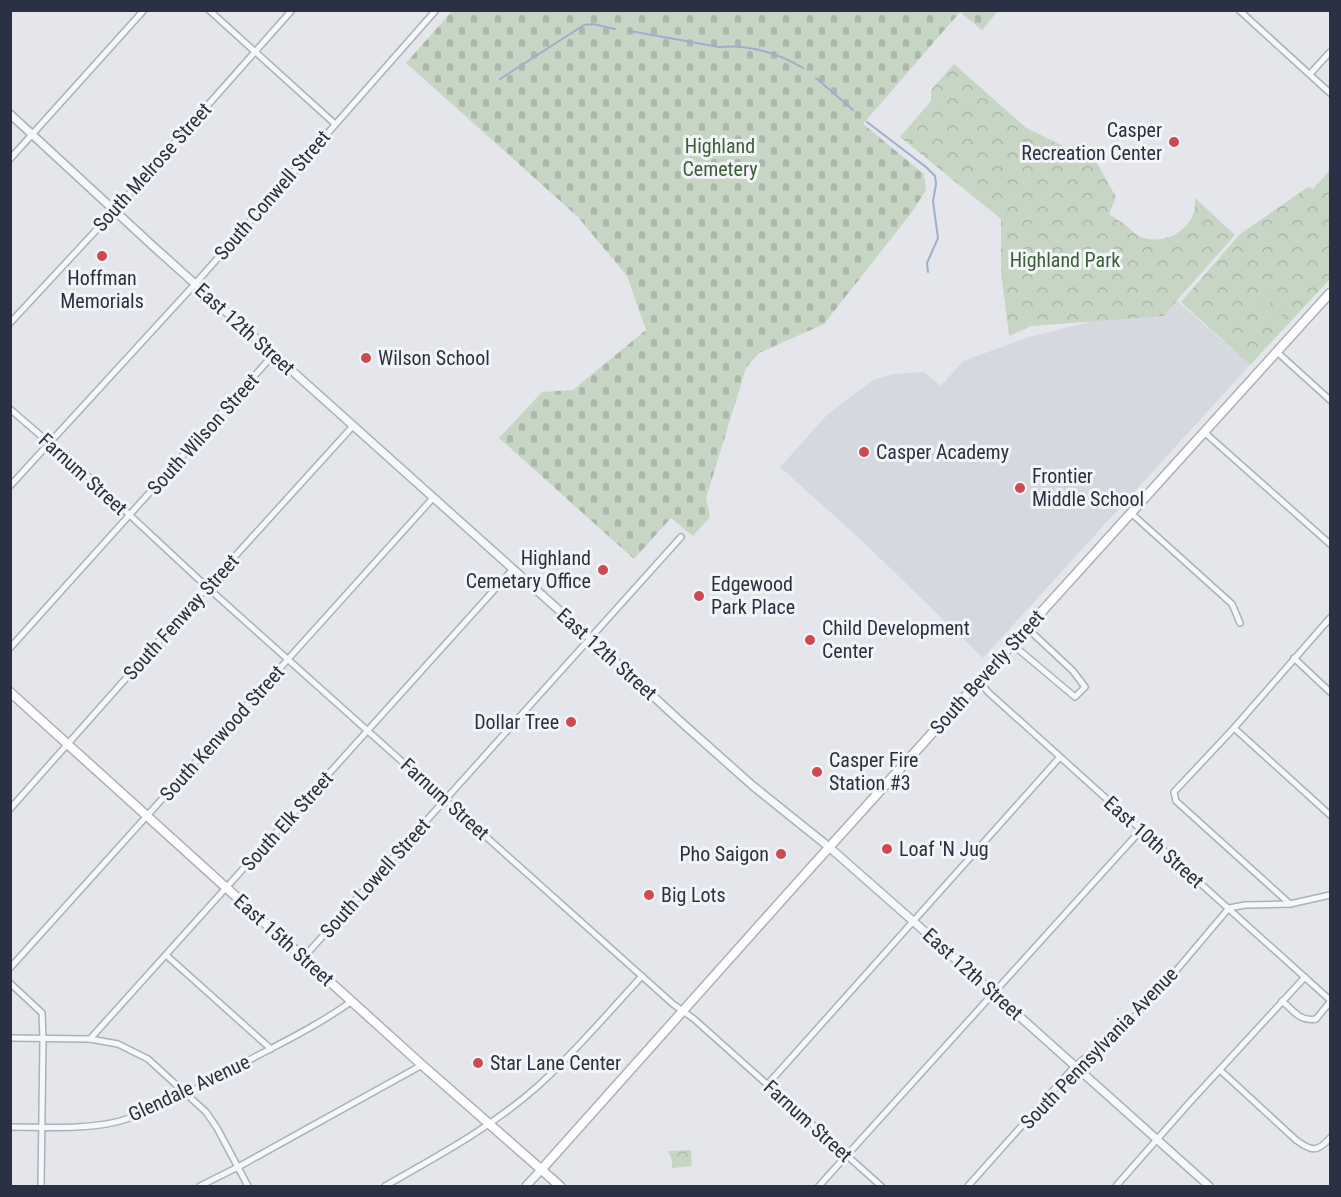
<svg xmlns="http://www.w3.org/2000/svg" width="1341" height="1197" viewBox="0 0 1341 1197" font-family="'Roboto Condensed',sans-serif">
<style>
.built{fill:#d6d8e0}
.forest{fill:url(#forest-crowns)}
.cemetery{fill:url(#cemetery-stones)}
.garden{fill:#c7d5c5}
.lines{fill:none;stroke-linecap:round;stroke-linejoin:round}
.stream{stroke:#9fafcb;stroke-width:2}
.minor-casing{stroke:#acb0b9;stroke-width:8}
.tertiary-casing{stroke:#acb0b9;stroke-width:10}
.secondary-casing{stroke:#acb0b9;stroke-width:11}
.minor{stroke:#f6f7fa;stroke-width:5}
.tertiary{stroke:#f6f7fa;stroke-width:7}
.secondary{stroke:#fff;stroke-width:8}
.poi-dot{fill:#cf4a4e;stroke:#f3f5f9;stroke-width:2}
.labels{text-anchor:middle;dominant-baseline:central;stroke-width:6;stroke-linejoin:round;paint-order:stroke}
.poi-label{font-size:20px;fill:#2b3144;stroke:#f3f5f9;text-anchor:start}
.park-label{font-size:20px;fill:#3b6038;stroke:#f3f5f9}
.street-label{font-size:20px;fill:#2b3144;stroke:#f3f5f9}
</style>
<defs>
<pattern id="forest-crowns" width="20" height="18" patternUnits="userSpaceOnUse" patternTransform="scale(1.5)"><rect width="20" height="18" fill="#c7d5c5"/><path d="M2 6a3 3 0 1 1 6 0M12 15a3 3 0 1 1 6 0" fill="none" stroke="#abb7aa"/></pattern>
<pattern id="cemetery-stones" width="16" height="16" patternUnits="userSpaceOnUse" patternTransform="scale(1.5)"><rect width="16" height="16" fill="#c7d5c5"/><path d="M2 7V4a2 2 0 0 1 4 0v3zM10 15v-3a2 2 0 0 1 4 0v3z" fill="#abb7aa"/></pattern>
</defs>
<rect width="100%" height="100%" fill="#e4e6eb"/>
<!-- built -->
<path class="built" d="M1176 300 1250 365 983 658 858 537 780 467 827 415 873 380 893 374 924 372 941 386 963 361 1026 338Z"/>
<!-- forest -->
<g class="forest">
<path d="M954 64 1025 127 1097 163 1116 197 1109 214C1113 217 1117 219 1121 222 1129 227 1135 235 1144 238 1164 244 1188 232 1194 212 1195 208 1195 202 1195 198L1235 235 1163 316 1031 326 1009 336 1001 271V219L900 137 931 101V90Z"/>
<path d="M1330 170V279L1250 365 1181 302 1240 234 1308 187 1313 189Z"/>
<path d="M691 1150 692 1166 672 1168V1160L668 1151Z"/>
</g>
<!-- cemetery -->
<path class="cemetery" d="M452 11H998L982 30 960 12 863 124 924 174 926 190 912 212 824 324 759 353 746 368 706 498 710 517 693 536 671 518 634 559 499 438 542 392 573 390 646 330 627 276 578 217 406 63Z"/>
<!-- garden -->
<g class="garden">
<path d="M1271 285 1280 293 1262 312 1254 304Z"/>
<path d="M1283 296 1292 304 1275 323 1266 315Z"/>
</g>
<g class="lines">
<!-- stream -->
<g class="stream">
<path d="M630 31 719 47C748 44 778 53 803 68"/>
<path d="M816 78 853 110"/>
<path d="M500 79 584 25 593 24 615 29"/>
<path d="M867 122 926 167 935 176 936 184 933 201 938 238 927 263 928 272"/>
</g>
<!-- minor casing -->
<g class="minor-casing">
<g id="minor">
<path d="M209 10 335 124"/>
<path d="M1239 10 1330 93"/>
<path d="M1310 74 1330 52"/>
<path d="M10 159 144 10"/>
<path d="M10 323 114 211 292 10"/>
<path d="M1277 352 1330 400"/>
<path d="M10 409 91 479 207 587 673 1004 694 1019 881 1186"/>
<path d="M1204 432 1330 544"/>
<path d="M10 486 195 284 436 10"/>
<path d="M1131 513 1232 604 1240 623"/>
<path d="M1012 644 1075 697 1085 687 1073 671 1027 628"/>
<path d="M10 648 274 354"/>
<path d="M1294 658 1330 692"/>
<path d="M980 682 988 692 1330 1000"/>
<path d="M1234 728 1330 815"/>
<path d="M10 809 207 587 353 426"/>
<path d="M1290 904 1176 801 1174 792 1234 728 1330 618"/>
<path d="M166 955 271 1049"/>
<path d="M304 957 681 537"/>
<path d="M10 968 433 498"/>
<path d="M10 983 42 1013 43 1039 41 1186"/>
<path d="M1282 1001C1294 1011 1300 1022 1316 1019L1330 1002"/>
<path d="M10 1038 90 1039 118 1044 148 1059 206 1112 217 1128 248 1186"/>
<path d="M90 1039 513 569"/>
<path d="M1220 1070 1296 1140C1311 1151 1317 1153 1330 1138"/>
<path d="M767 1085 1060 757"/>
<path d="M10 1127C45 1127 87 1130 120 1121 162 1109 199 1087 236 1067 275 1046 316 1027 352 1001"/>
<path d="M200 1186 238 1167 422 1065"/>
<path d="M385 1186C438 1156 492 1127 538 1086 575 1052 608 1013 642 976"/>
<path d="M819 1186 1141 830"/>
<path d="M968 1186 1075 1066 1122 1029 1153 998 1229 908 1245 905 1290 904 1330 895"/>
<path d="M1116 1186 1190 1102 1305 977"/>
</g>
</g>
<!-- tertiary casing -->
<g class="tertiary-casing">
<g id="tertiary">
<path d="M10 114 154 247 590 638 680 721 753 786 829 847 913 921 1209 1186"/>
<path d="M526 1186 541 1170"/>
</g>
</g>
<!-- secondary casing -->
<g class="secondary-casing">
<g id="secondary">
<path d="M10 692 422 1065 560 1186"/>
<path d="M541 1170C702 988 864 808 1027 628L1330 293"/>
</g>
</g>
<!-- minor -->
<use href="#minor" class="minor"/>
<!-- tertiary -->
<use href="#tertiary" class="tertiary"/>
<!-- secondary -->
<use href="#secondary" class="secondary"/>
</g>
<!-- markers -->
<g class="poi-dot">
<circle cx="1174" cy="142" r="6"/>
<circle cx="102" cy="256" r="6"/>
<circle cx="366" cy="358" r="6"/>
<circle cx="864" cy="452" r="6"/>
<circle cx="1020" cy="488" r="6"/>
<circle cx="603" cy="570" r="6"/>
<circle cx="699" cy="596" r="6"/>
<circle cx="810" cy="640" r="6"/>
<circle cx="571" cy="722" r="6"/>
<circle cx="817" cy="772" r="6"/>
<circle cx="887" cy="849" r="6"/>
<circle cx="781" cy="854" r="6"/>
<circle cx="649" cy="895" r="6"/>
<circle cx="478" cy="1063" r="6"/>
</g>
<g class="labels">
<!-- poi labels -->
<g class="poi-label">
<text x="1162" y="130" text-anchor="end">Casper<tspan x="1162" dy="23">Recreation Center</tspan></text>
<text x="102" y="278" text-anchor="middle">Hoffman<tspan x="102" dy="23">Memorials</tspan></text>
<text x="378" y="358">Wilson School</text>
<text x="876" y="452">Casper Academy</text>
<text x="1032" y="476">Frontier<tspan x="1032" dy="23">Middle School</tspan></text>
<text x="591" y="558" text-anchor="end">Highland<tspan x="591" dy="23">Cemetary Office</tspan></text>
<text x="711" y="584">Edgewood<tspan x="711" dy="23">Park Place</tspan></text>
<text x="822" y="628">Child Development<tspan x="822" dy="23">Center</tspan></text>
<text x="559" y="722" text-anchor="end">Dollar Tree</text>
<text x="829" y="760">Casper Fire<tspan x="829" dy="23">Station #3</tspan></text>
<text x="899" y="849">Loaf 'N Jug</text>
<text x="769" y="854" text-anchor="end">Pho Saigon</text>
<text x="661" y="895">Big Lots</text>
<text x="490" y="1063">Star Lane Center</text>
</g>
<!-- park labels -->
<g class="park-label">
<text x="720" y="146">Highland<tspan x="720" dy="23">Cemetery</tspan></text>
<text x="1065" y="260">Highland Park</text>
</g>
<!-- street labels -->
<g class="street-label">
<text transform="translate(152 167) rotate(-48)">South Melrose Street</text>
<text transform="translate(272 195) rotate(-49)">South Conwell Street</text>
<text transform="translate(245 329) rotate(42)">East 12th Street</text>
<text transform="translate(203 434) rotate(-48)">South Wilson Street</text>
<text transform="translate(83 474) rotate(42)">Farnum Street</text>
<text transform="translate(181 617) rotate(-48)">South Fenway Street</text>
<text transform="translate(607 654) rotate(42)">East 12th Street</text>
<text transform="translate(987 672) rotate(-48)">South Beverly Street</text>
<text transform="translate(222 733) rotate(-48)">South Kenwood Street</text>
<text transform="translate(445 799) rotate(42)">Farnum Street</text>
<text transform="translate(287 821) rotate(-48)">South Elk Street</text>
<text transform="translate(1154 842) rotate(42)">East 10th Street</text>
<text transform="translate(375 878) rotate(-48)">South Lowell Street</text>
<text transform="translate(284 940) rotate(42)">East 15th Street</text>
<text transform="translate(973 974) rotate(42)">East 12th Street</text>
<text transform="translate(1099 1048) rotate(-46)">South Pennsylvania Avenue</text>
<text transform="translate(189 1088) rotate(-25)">Glendale Avenue</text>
<text transform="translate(808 1121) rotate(42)">Farnum Street</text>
</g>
</g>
<!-- border -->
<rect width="1341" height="1197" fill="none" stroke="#2b3144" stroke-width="24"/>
</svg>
